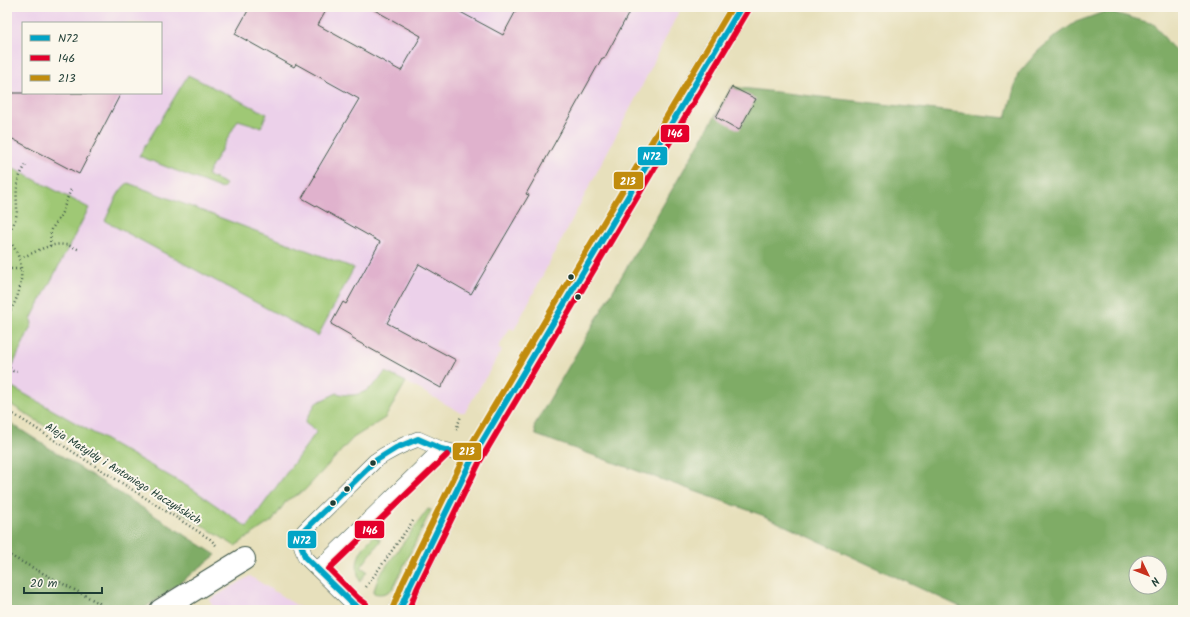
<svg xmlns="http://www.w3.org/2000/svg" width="1190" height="617" viewBox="0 0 1190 617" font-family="Kalam,sans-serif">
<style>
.built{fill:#ecd1ea;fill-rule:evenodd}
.green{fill:#9fc874;stroke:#5f8254}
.forest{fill:#7fac66;stroke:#4f744d;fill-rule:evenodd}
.building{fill:#e0b2cd}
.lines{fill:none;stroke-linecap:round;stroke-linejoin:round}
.service-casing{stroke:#3d5548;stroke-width:16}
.minor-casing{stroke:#3d5548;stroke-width:24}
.tertiary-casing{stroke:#3d5548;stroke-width:24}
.path{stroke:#3d5548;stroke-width:2.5;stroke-dasharray:1 3;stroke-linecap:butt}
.service{stroke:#fff;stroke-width:15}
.minor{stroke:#fff;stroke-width:22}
.tertiary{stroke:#fff;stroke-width:22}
.bus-1-casing{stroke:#fbf7ec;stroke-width:9}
.bus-2-casing{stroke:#fbf7ec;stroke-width:9}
.bus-3-casing{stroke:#fbf7ec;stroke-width:9}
.bus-1{stroke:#02a4c6;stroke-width:6}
.bus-2{stroke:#e4002b;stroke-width:6}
.bus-3{stroke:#c18c0d;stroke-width:6}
.bus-dot{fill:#1f3d34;stroke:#fbf7ec;stroke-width:1.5}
.labels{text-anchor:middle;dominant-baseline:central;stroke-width:4;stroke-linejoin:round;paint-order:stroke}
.street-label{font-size:11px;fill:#1f3d34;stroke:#fbf7ec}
.line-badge{stroke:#fbf7ec;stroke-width:1.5}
.badge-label{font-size:11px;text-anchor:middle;font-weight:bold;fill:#fff}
</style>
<rect width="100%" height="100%" fill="#fbf7ec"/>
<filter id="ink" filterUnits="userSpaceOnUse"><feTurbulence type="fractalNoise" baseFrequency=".025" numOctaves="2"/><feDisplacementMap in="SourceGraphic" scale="8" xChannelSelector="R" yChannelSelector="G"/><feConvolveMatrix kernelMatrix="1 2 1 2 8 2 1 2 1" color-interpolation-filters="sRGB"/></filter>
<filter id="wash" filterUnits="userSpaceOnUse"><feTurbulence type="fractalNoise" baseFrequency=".012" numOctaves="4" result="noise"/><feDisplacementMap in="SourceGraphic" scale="16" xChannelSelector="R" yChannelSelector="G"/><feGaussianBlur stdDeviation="0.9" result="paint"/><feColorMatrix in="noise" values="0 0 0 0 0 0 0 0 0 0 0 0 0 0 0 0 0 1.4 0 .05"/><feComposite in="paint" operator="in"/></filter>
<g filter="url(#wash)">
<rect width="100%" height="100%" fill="#e7e0bc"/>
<!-- built -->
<g class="built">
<path d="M7 7H681L640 90 514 330 510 328 498 348 502 350 465 412H460L406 382 385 418 353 438 304 491 287 500 273 520 235 546 7 402ZM23 23H161V93H23Z"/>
<path d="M250 576 304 610H215L209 600Z"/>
</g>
<!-- green -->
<g class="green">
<path d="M188 75 267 114 261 127 238 120 207 175 226 184 222 189 139 156Z"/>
<path d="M7 165 89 208 31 319 32 324 7 378Z"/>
<path d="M128 183 354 268 318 336 105 221C110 211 118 189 128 183Z"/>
<path d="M385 372 406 382 385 418 353 438 304 491 287 500 273 520 235 546 7 402V384L194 490 247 527 317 431 305 422 316 403 337 393C359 400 373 389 385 372Z"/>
<path d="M428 509 431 510 393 588C387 594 381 595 373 593L379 576Z"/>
<path d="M374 536 381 540 361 567 367 571 360 582C353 562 359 550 374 536Z"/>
</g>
<!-- forest -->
<g class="forest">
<path d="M1107 11 1154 24 1170 45 1183 57V610H967L762 515 536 435 534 426 732 87 1006 118 1018 74 1037 52 1053 38 1076 22ZM1136 563H1160V587H1136Z"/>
<path d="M7 421 216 555 161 597 141 610H7Z"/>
</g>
<g id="blocks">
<!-- building -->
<g class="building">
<path d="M250 7H328L318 25 401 71 421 36 369 7H451L503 35 518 7H632L604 59 602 58 553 146 526 194 529 195 471 294 419 264 387 323 456 360 441 388 351 338 352 336 331 324 343 302 346 304 380 242 302 198 315 176 314 175 359 99 296 64 294 67 235 34Z"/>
<path d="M732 87 756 99 739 130 716 117Z"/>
<path d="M7 93H121L79 174 7 136Z"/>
</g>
</g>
</g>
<g filter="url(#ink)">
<use href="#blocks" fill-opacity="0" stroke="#3d5548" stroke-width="1"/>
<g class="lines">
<!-- service casing -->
<g class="service-casing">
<g id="service">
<path d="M318 569 441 449"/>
<path d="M361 610 353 604 305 557 301 544 304 531 375 461C389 451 402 445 418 439L441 449 473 457"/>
</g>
</g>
<!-- minor casing -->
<g class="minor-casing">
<path id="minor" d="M161 610 244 559"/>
</g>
<!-- tertiary casing -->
<g class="tertiary-casing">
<path id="tertiary" d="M400 610 410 586 473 457 741 7"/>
</g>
<!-- path -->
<g class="path">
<path d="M7 234C24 212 13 204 18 182 19 176 23 170 26 165"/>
<path d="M7 239C28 259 24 293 7 315"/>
<path d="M50 246 51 230 61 215 71 189"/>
<path d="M20 258C35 253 50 242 65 245 70 245 75 248 80 250"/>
<path d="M7 269H21"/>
<path d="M7 365 13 371H17"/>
<path d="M7 410 210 539 218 547"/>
<path d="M456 430 461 416"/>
<path d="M7 554 99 603 103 610"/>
<path d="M366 587 413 521"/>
<path d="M7 601 13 610"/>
</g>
<!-- service -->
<use href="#service" class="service"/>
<!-- minor -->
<use href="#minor" class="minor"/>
<!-- tertiary -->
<use href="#tertiary" class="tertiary"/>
<!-- bus-1 casing -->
<g class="bus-1-casing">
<g id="bus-1">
<path d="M361 610 353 604 305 557 301 544 304 531 375 461 396 448 418 439 441 449 473 457"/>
<path d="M400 610 410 586 473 457 741 7"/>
</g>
</g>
<!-- bus-2 casing -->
<g class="bus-2-casing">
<g id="bus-2">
<path d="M366 604 358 598 329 569 447 455"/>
<path d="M409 610 417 589 480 461 748 11"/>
</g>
</g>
<!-- bus-3 casing -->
<g class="bus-3-casing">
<path id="bus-3" d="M393 607 403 582 466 453 732 7"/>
</g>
<!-- bus-1 -->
<use href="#bus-1" class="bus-1"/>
<!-- bus-2 -->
<use href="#bus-2" class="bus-2"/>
<!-- bus-3 -->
<use href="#bus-3" class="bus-3"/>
</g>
</g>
<!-- markers -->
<g class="bus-dot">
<circle cx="571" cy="277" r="3.5"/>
<circle cx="578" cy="297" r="3.5"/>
<circle cx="373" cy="463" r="3.5"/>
<circle cx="347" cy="489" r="3.5"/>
<circle cx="333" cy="503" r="3.5"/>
</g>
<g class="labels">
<!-- street labels -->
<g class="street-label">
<text transform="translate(123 474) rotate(32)">Aleja Matyldy i Antoniego Haczyńskich</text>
</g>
</g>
<g class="line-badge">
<rect x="660" y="124" width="30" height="19" rx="4" fill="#e4002b"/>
<rect x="637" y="146" width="31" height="20" rx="4" fill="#02a4c6"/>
<rect x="613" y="171" width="31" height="19" rx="4" fill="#c18c0d"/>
<rect x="452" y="442" width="30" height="19" rx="4" fill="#c18c0d"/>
<rect x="354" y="520" width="31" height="19" rx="4" fill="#e4002b"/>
<rect x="287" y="530" width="30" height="19" rx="4" fill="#02a4c6"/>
</g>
<g class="badge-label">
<text x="675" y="137">146</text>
<text x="652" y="160">N72</text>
<text x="628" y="185">213</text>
<text x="467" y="455">213</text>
<text x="370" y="534">146</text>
<text x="302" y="544">N72</text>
</g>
<!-- margin -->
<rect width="1190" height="617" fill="none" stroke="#fbf7ec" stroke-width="24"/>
<!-- legend -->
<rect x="22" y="22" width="140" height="72" fill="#fbf7ec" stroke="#a3ada2"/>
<rect x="30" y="35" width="20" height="6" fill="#02a4c6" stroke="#a3ada2"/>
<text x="58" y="42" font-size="12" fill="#1f3d34">N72</text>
<rect x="30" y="55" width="20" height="6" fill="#e4002b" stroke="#a3ada2"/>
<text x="58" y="62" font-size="12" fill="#1f3d34">146</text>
<rect x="30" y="75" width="20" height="6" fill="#c18c0d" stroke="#a3ada2"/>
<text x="58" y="82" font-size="12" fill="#1f3d34">213</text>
<!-- north arrow -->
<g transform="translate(1148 575) rotate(133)"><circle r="19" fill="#fbf7ec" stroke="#a3ada2"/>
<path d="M0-3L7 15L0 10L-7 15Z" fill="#c8321e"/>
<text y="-6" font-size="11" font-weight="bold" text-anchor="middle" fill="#1f3d34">N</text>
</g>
<!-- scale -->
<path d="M24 587v6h78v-6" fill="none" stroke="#1f3d34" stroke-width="2"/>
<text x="30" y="587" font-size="12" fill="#1f3d34" stroke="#fbf7ec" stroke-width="3" paint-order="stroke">20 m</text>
</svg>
